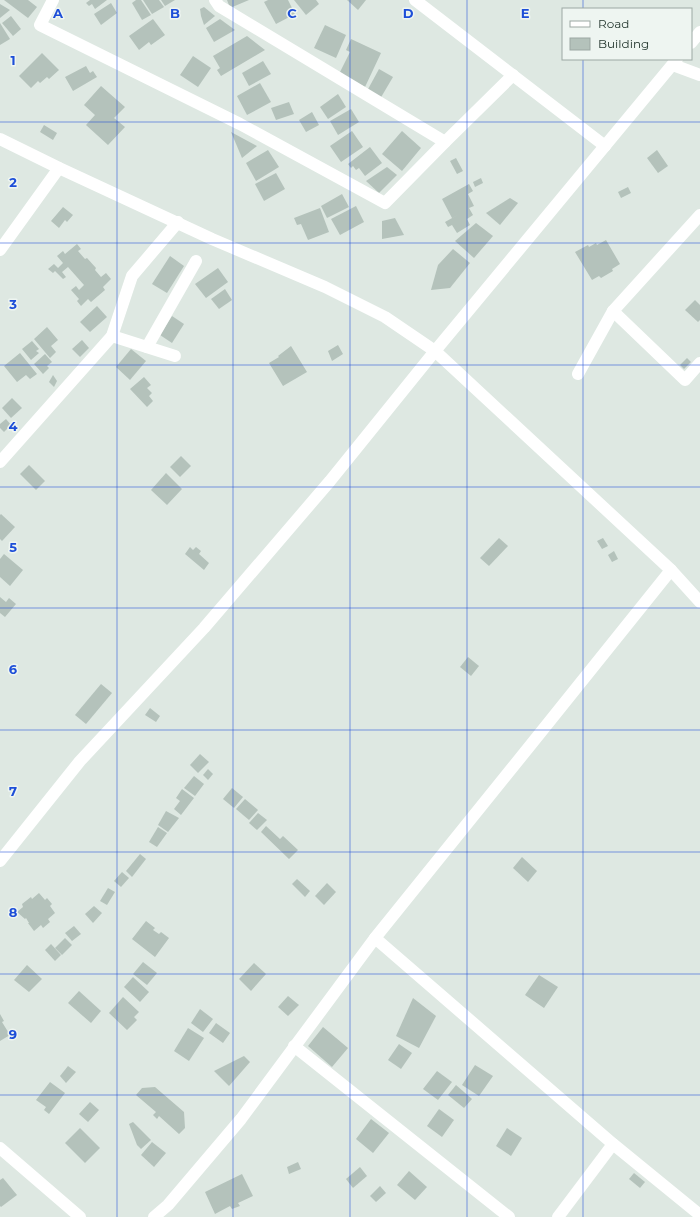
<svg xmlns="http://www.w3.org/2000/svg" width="700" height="1217" viewBox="0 0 700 1217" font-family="Montserrat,sans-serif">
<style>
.building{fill:#b4c2bb}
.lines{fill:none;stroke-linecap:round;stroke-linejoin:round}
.minor{stroke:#fff;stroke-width:12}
.grid{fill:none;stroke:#1d4ed8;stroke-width:1;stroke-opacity:0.55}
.grid-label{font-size:13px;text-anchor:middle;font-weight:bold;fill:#1d4ed8;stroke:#eef5f1;stroke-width:3;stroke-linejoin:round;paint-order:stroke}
</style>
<rect width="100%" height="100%" fill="#dee8e2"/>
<!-- building -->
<g class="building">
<path d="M4 0H28L37 7 28 18Z"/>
<path d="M90 0H107L95 9 92 4 89 6 86 3Z"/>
<path d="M136 0H141L151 15 142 20 132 3Z"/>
<path d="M143 0H159L164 7 152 14Z"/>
<path d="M161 0H175L165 6Z"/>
<path d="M227 0H249L230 8Z"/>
<path d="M268 0H288L295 14 276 24 264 2Z"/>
<path d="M294 0H316L319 4 306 15Z"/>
<path d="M347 0H366L358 10Z"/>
<path d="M111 3 117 13 101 25 94 14Z"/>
<path d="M0 4 10 10 0 18Z"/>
<path d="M204 7 215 16 204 25 201 16 200 9Z"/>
<path d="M11 16 21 29 13 36 2 23Z"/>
<path d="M153 19 165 35 151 45 149 42 139 50 129 36Z"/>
<path d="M220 19 235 30 214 42 206 28Z"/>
<path d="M0 23 10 39 0 45Z"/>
<path d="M325 25 346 35 336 58 314 48Z"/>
<path d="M247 36 265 50 221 76 217 70 220 68 213 56Z"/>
<path d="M351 39 381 53 365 87 339 74 350 52 346 50Z"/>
<path d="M42 53 59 70 49 79 47 77 40 83 38 81 31 88 19 76Z"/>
<path d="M193 56 211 68 198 87 180 75Z"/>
<path d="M263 61 271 74 249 86 242 73Z"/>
<path d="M86 66 90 73 93 71 97 77 73 91 65 77Z"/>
<path d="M379 69 393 77 380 99 367 91Z"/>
<path d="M260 83 271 102 247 115 237 96Z"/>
<path d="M101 86 125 107 114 118 125 127 108 145 86 125 95 115 84 105Z"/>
<path d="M338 94 346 107 328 119 320 107Z"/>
<path d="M289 102 294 114 276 120 271 108Z"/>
<path d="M351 109 359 122 338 135 330 121Z"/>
<path d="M312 112 319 125 306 132 299 120Z"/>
<path d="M44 125 57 133 53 140 40 132Z"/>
<path d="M352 131 363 147 341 162 330 146Z"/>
<path d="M402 131 421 148 402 171 382 154Z"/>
<path d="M231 132 257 146 242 158Z"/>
<path d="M370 147 382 163 365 176 359 168 356 170 353 166 351 168 348 164Z"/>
<path d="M268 150 279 167 256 181 246 163Z"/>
<path d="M657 150 668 166 658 173 647 158Z"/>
<path d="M456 158 463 171 457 174 450 161Z"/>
<path d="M387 167 397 175 379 193 366 181Z"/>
<path d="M276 173 285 189 264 201 255 184Z"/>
<path d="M481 178 483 183 475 187 473 182Z"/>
<path d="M469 184 473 191 468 194 474 206 469 208 473 215 467 219 470 225 457 233 452 225 448 227 445 222 461 213 452 218 442 199Z"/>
<path d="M628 187 631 193 621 198 618 192Z"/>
<path d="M342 194 349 207 327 218 321 206Z"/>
<path d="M510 198 518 203 500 225 486 213Z"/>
<path d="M356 206 364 222 340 235 331 219Z"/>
<path d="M63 207 73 215 67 222 65 220 59 228 51 221Z"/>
<path d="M320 208 329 232 308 240 301 224 297 225 294 218Z"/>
<path d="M395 218 404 235 382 239V221Z"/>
<path d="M476 223 493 236 474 258 455 241Z"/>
<path d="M606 240 620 264 612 269 613 271 601 278 599 276 592 280 575 252 588 245 589 247 596 243 597 245Z"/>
<path d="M77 244 81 249 78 251 85 259 87 258 96 268 95 270 101 277 106 273 111 279 103 287 105 290 91 302 88 299 81 306 77 301 79 299 71 290 76 286 79 290 84 285 68 267 62 272 66 277 63 279 55 271 53 273 48 269 54 264 58 268 63 263 57 256 63 251 65 254Z"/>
<path d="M453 249 470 263 450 288 431 290 438 265Z"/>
<path d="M170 256 184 266 167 293 152 284Z"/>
<path d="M218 268 228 282 206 298 195 284Z"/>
<path d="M225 289 232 300 219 309 211 299Z"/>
<path d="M695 300 700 305V320L698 322 685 310Z"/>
<path d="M97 306 107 317 90 332 80 322Z"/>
<path d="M172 316 184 324 172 343 160 335Z"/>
<path d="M47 327 58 340 51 346 56 352 50 358 34 339Z"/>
<path d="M82 340 89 348 80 357 72 349Z"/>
<path d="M32 341 39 349 36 351 39 353 31 360 22 349Z"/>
<path d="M338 345 343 354 332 361 328 351Z"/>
<path d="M291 346 307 372 283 386 269 363 279 357 278 356Z"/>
<path d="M131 349 146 361 130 380 116 367Z"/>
<path d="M20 353 37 374 30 379 26 375 17 382 4 366Z"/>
<path d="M45 354 52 362 47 366 49 368 43 374 34 364Z"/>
<path d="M687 358 691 362 684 369 680 365Z"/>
<path d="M53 375 57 381 54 387 49 382Z"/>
<path d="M144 377 151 385 147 388 152 393 149 396 153 401 147 407 130 389Z"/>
<path d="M12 398 22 408 11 418 2 408Z"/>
<path d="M6 419 11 425 4 432 0 428V424Z"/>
<path d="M181 456 191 466 180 477 170 467Z"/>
<path d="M29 465 45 481 36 490 20 474Z"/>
<path d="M166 473 182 489 167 505 151 490Z"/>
<path d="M1 514 15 527 2 541 0 539V515Z"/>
<path d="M499 538 508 546 489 566 480 558Z"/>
<path d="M603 538 608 546 602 549 597 541Z"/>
<path d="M190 547 193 550 196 547 201 551 199 554 209 563 204 570 185 554Z"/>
<path d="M614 551 618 559 612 562 608 555Z"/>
<path d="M4 554 23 570 10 586 0 577V559Z"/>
<path d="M0 597 6 602 9 598 16 604 5 617 0 613Z"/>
<path d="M468 657 479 666 471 676 460 667Z"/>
<path d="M101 684 112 693 86 724 75 715Z"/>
<path d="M150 708 160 716 156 722 145 715Z"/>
<path d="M200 754 209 762 198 773 190 765Z"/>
<path d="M208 769 213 774 208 780 203 775Z"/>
<path d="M194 776 204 784 195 796 184 788Z"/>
<path d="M232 788 243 797 234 808 223 799Z"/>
<path d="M182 789 194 798 181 815 174 809 180 801 176 798Z"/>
<path d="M245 799 258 810 249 820 236 809Z"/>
<path d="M166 811 179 818 168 832 158 825Z"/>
<path d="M258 813 267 820 257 830 249 823Z"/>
<path d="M266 826 280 839 283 836 298 850 289 859 261 832Z"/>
<path d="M158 827 167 833 157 847 149 842Z"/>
<path d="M140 854 146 859 132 877 126 871Z"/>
<path d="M522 857 537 871 528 882 513 868Z"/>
<path d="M122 872 129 878 121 887 114 881Z"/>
<path d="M297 879 310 891 305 897 292 884Z"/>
<path d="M327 883 336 892 324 905 315 896Z"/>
<path d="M108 888 115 892 107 905 100 901Z"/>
<path d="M39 893 45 900 47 898 52 904 50 906 55 913 48 919 50 922 43 928 41 925 34 931 28 923H29L26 918 25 919 17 912 23 907 22 904 31 897 32 899Z"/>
<path d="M94 906 102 913 93 923 85 914Z"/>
<path d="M146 921 155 928 153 930 159 934 161 932 169 938 155 957 132 939Z"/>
<path d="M74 926 81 934 72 941 65 933Z"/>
<path d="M65 938 72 945 62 955 55 948Z"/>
<path d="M51 944 61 955 55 961 45 950Z"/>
<path d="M143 962 157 973 147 985 133 974Z"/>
<path d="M254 963 266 974 251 991 239 979Z"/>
<path d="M27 965 42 979 29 992 14 980Z"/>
<path d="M539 975 558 987 544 1008 525 995Z"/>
<path d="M133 977 149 992 140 1002 124 987Z"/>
<path d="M79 991 101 1011 91 1023 68 1003Z"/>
<path d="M288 996 299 1005 288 1016 278 1007Z"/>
<path d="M123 997 139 1012 134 1017 137 1020 127 1030 109 1013Z"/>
<path d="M413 998 436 1016 419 1048 396 1036Z"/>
<path d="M200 1009 213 1019 203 1032 191 1023Z"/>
<path d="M0 1014 4 1021 2 1022 10 1035 0 1041Z"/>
<path d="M216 1023 230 1033 223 1043 209 1033Z"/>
<path d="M323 1027 348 1048 332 1067 308 1046Z"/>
<path d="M188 1028 204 1038 189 1061 174 1051Z"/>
<path d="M399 1044 412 1053 401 1069 388 1060Z"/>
<path d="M244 1056 250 1062 229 1086 214 1071Z"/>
<path d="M475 1065 493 1076 479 1096 462 1085Z"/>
<path d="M68 1066 76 1072 66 1083 60 1076Z"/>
<path d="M437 1071 452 1082 438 1100 423 1089Z"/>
<path d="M50 1082 65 1093 49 1114 44 1110 46 1107 36 1100Z"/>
<path d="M456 1085 472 1099 464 1108 448 1095Z"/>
<path d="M155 1087 184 1112 185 1128 179 1134 159 1116 157 1119 153 1115 156 1112 136 1095 142 1088Z"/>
<path d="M90 1102 99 1110 88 1122 79 1114Z"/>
<path d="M439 1109 454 1120 442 1137 427 1126Z"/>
<path d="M371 1119 389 1133 373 1153 356 1139Z"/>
<path d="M133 1122 151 1140 141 1149 137 1145 129 1124Z"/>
<path d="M80 1128 100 1148 85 1163 65 1143Z"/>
<path d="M507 1128 522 1138 511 1156 496 1146Z"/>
<path d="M152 1142 166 1153 154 1167 141 1155Z"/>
<path d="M298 1162 301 1169 289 1174 287 1167Z"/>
<path d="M360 1167 367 1176 353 1188 346 1179Z"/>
<path d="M409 1171 427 1187 415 1200 397 1185Z"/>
<path d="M634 1173 645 1182 640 1188 629 1179Z"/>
<path d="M242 1174 253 1196 238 1203 240 1206 232 1209 230 1206 215 1214 205 1192Z"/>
<path d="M3 1178 17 1195 1 1207 0 1206V1180Z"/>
<path d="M380 1186 386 1193 376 1202 370 1196Z"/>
</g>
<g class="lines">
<!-- minor -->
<g class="minor">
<path d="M53 0 40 25 240 124 385 203 445 142 219 6 215 0"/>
<path d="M415 0 605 146"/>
<path d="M691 43 700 32"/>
<path d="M673 65 700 75"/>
<path d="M0 139 59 168 212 239 325 287 385 317 435 351 671 570 700 602"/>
<path d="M445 142 513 75"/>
<path d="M0 250 59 168"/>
<path d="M613 311 685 380 700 363"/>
<path d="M112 336 175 356"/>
<path d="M147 347 196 261"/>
<path d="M578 374 613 311 700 215"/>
<path d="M0 462 112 336 132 276 178 222"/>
<path d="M0 861 80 761 204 628 330 481 435 351 677 59"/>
<path d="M375 938 537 737 671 570"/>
<path d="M294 1046 509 1217"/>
<path d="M0 1148 80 1217"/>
<path d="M154 1217 168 1205 241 1119 375 938 613 1144 700 1215"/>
<path d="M558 1217 613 1144"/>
</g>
</g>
<!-- grid -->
<path class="grid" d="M117 0V1217M233 0V1217M350 0V1217M467 0V1217M583 0V9M583 59V1217M0 122H700M0 243H700M0 365H700M0 487H700M0 608H700M0 730H700M0 852H700M0 974H700M0 1095H700"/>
<g class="grid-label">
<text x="58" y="18">A</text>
<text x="175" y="18">B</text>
<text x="292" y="18">C</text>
<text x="408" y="18">D</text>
<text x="525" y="18">E</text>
<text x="13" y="65">1</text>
<text x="13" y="187">2</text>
<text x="13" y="309">3</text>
<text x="13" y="431">4</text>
<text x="13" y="552">5</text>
<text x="13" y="674">6</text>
<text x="13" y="796">7</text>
<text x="13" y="917">8</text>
<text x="13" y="1039">9</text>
</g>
<!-- legend -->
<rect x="562" y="8" width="130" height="52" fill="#eef5f1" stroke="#9ca8a3"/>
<rect x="570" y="21" width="20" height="6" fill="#ffffff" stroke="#9ca8a3"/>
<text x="598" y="28" font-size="12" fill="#22352d">Road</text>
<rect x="570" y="38" width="20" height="12" fill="#b4c2bb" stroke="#9ca8a3"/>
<text x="598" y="48" font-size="12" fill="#22352d">Building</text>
</svg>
